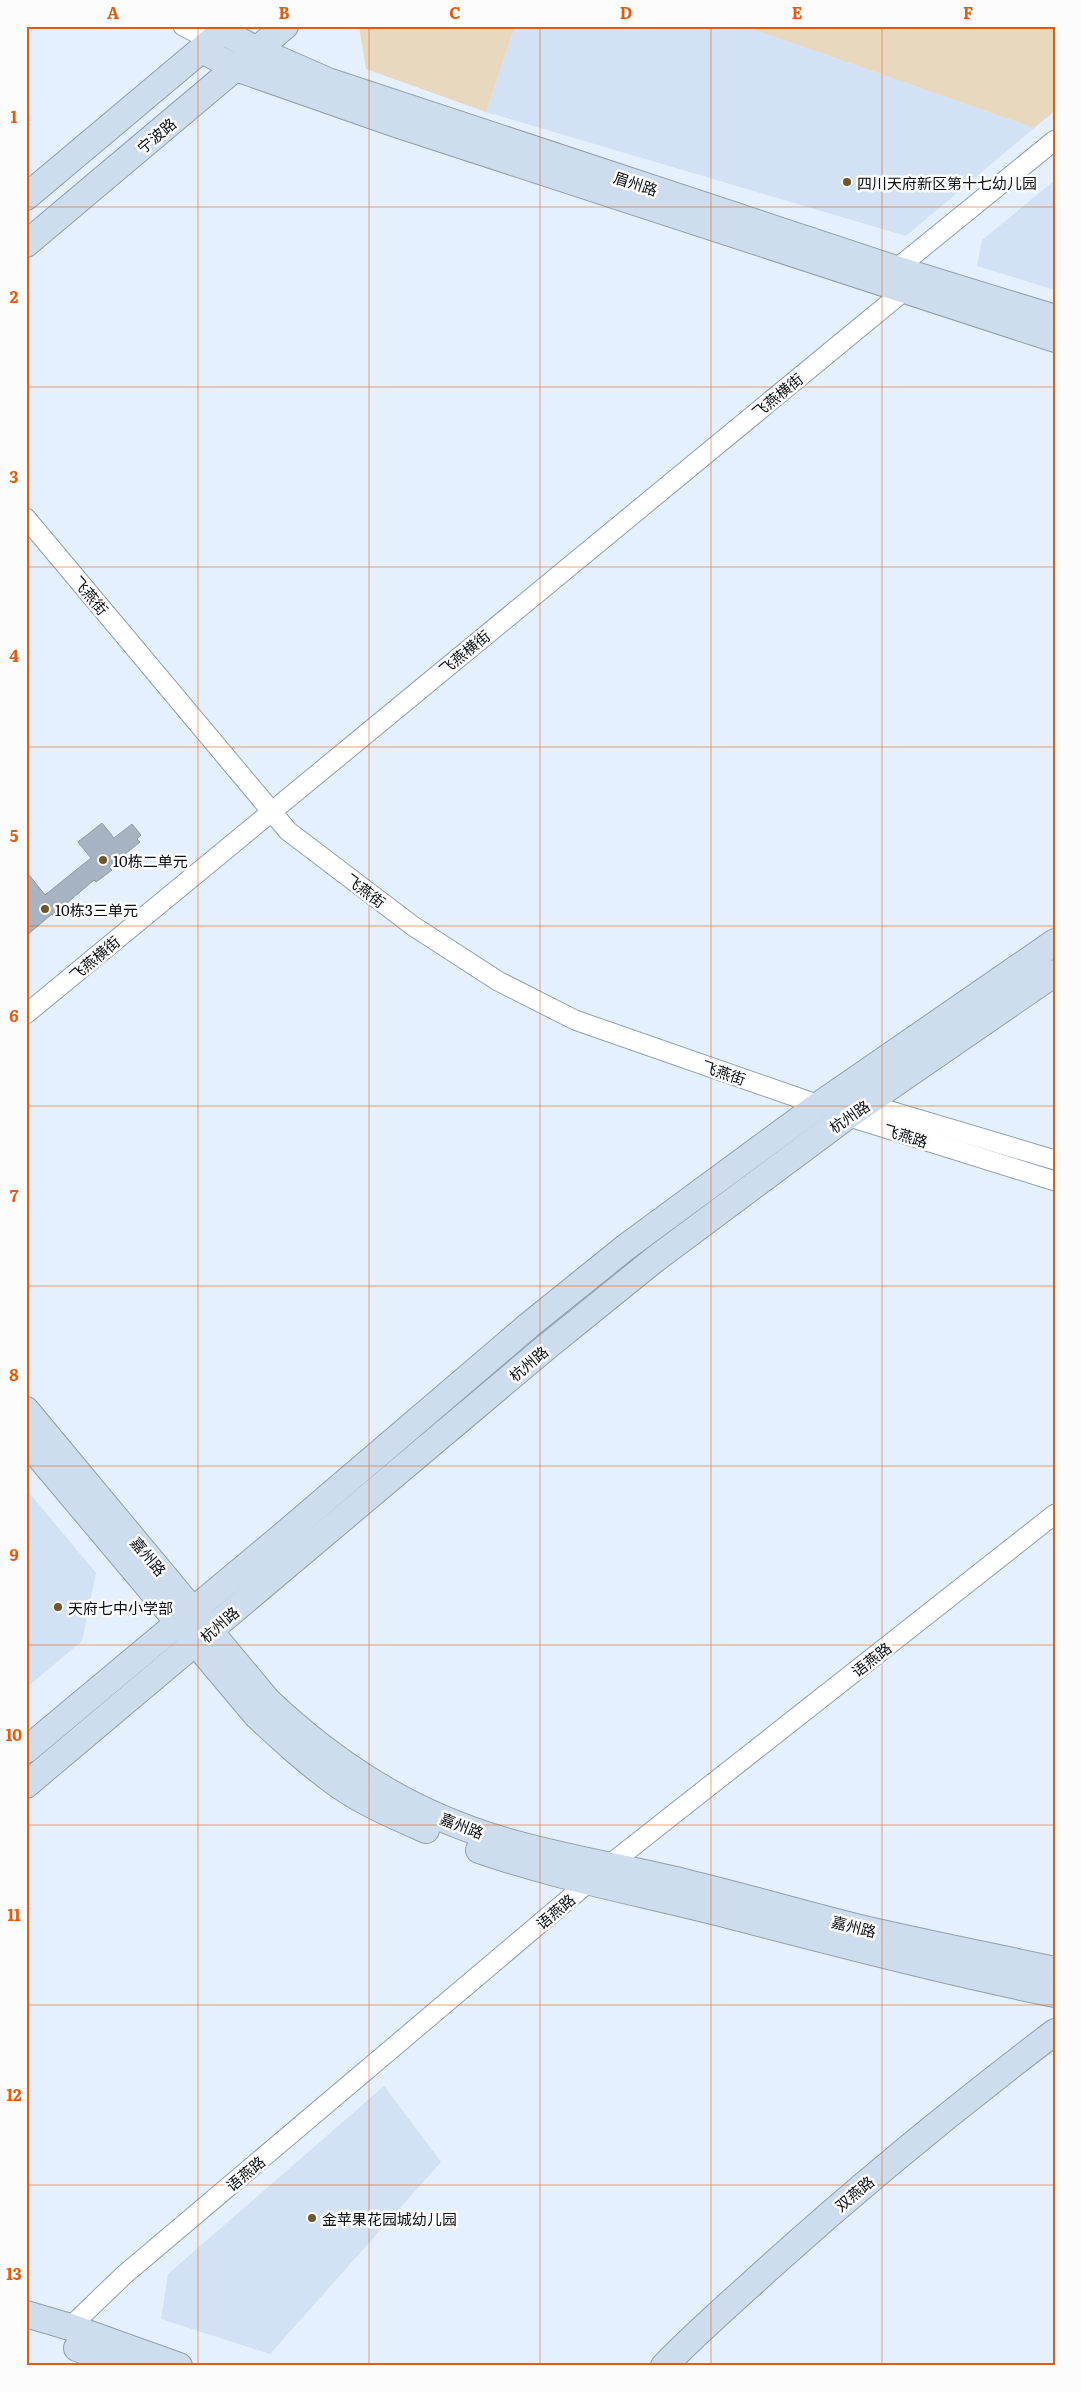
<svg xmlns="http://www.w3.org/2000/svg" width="1081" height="2392" viewBox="0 0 1081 2392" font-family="Literata,'Noto Sans SC',serif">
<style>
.built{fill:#d2e1f3}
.green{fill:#e7d8be}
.building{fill:#a5b3c3;stroke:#8d9baa}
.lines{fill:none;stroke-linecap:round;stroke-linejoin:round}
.street-casing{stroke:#919fae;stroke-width:21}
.secondary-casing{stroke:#919fae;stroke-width:28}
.street{stroke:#fff;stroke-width:19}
.secondary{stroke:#cdddee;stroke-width:26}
.grid{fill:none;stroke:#e8590c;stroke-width:1;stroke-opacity:0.55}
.poi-dot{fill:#6f5728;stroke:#fcfcfc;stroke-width:2}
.labels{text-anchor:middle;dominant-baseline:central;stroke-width:5;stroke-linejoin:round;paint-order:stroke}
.street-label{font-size:15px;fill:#090e13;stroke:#fcfcfc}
.poi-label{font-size:15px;fill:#090e13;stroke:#fcfcfc;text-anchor:start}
.neatline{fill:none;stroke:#e8590c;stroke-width:2}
.grid-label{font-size:16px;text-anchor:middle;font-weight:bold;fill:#e8590c}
</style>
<rect width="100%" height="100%" fill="#e4f0fd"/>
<!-- built -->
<g class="built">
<path d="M515 26H744L1034 128 906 236 486 112Z"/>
<path d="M1055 180V290L977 266 982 240Z"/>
<path d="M26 1489 96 1573 82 1641 26 1688Z"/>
<path d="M384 2086 441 2162 270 2354 161 2319 168 2274Z"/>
</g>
<!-- green -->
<g class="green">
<path d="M359 26H515L486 112 366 69Z"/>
<path d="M744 26H1055V111L1034 128Z"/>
</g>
<!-- building -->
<path class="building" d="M102 823 114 838 132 824 141 835 137 839 140 842 109 867 112 870 96 882 94 880 67 903 69 905 54 917 52 914 26 936V871L45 895 91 858 78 842Z"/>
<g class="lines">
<!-- street casing -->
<g class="street-casing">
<g id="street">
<path d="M183 26 212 41"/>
<path d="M896 269 1055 140"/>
<path d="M26 518 288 831 413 926 498 981 575 1020 819 1105"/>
<path d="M26 1014 904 291"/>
<path d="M857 1104H867L1055 1160"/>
<path d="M837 1113 1055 1181"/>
<path d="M70 2327 124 2275 609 1865 1055 1514"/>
</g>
</g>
<!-- secondary casing -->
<g class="secondary-casing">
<g id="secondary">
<path d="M224 32 257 50 328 81 896 269 1055 318"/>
<path d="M202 50 236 68 396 124 1055 339"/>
<path d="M26 197 214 39"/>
<path d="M26 244 285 26"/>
<path d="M26 1410 268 1701C337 1766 411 1813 502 1840 563 1858 627 1868 688 1883 746 1897 803 1914 860 1928 925 1943 990 1956 1055 1970"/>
<path d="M26 1441 257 1716C283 1740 310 1765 340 1786 366 1804 397 1817 426 1830"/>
<path d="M26 1750 280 1538 528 1326 626 1247 819 1105 1055 942"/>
<path d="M26 1785 544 1349 654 1260 846 1117 1055 973"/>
<path d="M479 1850C557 1877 637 1892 716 1912 829 1941 941 1971 1055 1994"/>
<path d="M26 2314 70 2327 179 2366"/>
<path d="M77 2348 124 2366"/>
<path d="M664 2366C698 2331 734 2300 769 2268 861 2185 956 2107 1055 2032"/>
</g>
</g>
<!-- street -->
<use href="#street" class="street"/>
<!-- secondary -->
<use href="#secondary" class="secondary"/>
</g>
<!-- grid -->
<path class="grid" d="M198 26V2366M369 26V2366M540 26V2366M711 26V2366M882 26V2366M26 207H1055M26 387H1055M26 567H1055M26 747H1055M26 926H1055M26 1106H1055M26 1286H1055M26 1466H1055M26 1645H1055M26 1825H1055M26 2005H1055M26 2185H1055"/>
<!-- markers -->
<g class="poi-dot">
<circle cx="847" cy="182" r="5"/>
<circle cx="103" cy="860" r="5"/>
<circle cx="45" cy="909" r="5"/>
<circle cx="58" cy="1607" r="5"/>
<circle cx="312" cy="2218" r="5"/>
</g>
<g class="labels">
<!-- street labels -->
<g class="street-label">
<text transform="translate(156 135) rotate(-40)">宁波路</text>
<text transform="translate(636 183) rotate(18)">眉州路</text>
<text transform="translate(777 395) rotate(-39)">飞燕横街</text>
<text transform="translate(91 595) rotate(50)">飞燕街</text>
<text transform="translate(464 652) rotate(-39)">飞燕横街</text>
<text transform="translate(366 890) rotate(37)">飞燕街</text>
<text transform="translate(94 958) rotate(-40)">飞燕横街</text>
<text transform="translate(724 1072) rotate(19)">飞燕街</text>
<text transform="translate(849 1116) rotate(-34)">杭州路</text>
<text transform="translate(906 1135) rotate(17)">飞燕路</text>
<text transform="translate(528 1363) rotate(-40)">杭州路</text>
<text transform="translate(149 1556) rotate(50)">嘉州路</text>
<text transform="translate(219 1624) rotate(-41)">杭州路</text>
<text transform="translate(871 1659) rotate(-38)">语燕路</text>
<text transform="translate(462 1825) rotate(21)">嘉州路</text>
<text transform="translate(555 1911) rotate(-40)">语燕路</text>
<text transform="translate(854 1926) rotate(14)">嘉州路</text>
<text transform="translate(245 2173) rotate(-40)">语燕路</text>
<text transform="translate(854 2193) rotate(-40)">双燕路</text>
</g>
<!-- poi labels -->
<g class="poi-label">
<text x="857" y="182">四川天府新区第十七幼儿园</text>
<text x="113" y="860">10栋二单元</text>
<text x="55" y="909">10栋3三单元</text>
<text x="68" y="1607">天府七中小学部</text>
<text x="322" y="2218">金苹果花园城幼儿园</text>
</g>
</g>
<!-- border -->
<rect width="1081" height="2392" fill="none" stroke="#fcfcfc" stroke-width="55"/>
<rect x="28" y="28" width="1026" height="2336" class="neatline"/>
<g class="grid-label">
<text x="113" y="19">A</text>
<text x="284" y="19">B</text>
<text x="455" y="19">C</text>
<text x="626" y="19">D</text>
<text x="797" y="19">E</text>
<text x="968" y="19">F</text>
<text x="14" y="123">1</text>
<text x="14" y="303">2</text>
<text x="14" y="483">3</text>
<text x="14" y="662">4</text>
<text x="14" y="842">5</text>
<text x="14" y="1022">6</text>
<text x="14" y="1202">7</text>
<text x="14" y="1381">8</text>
<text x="14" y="1561">9</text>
<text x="14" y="1741">10</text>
<text x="14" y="1921">11</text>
<text x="14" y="2101">12</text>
<text x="14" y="2280">13</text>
</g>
</svg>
